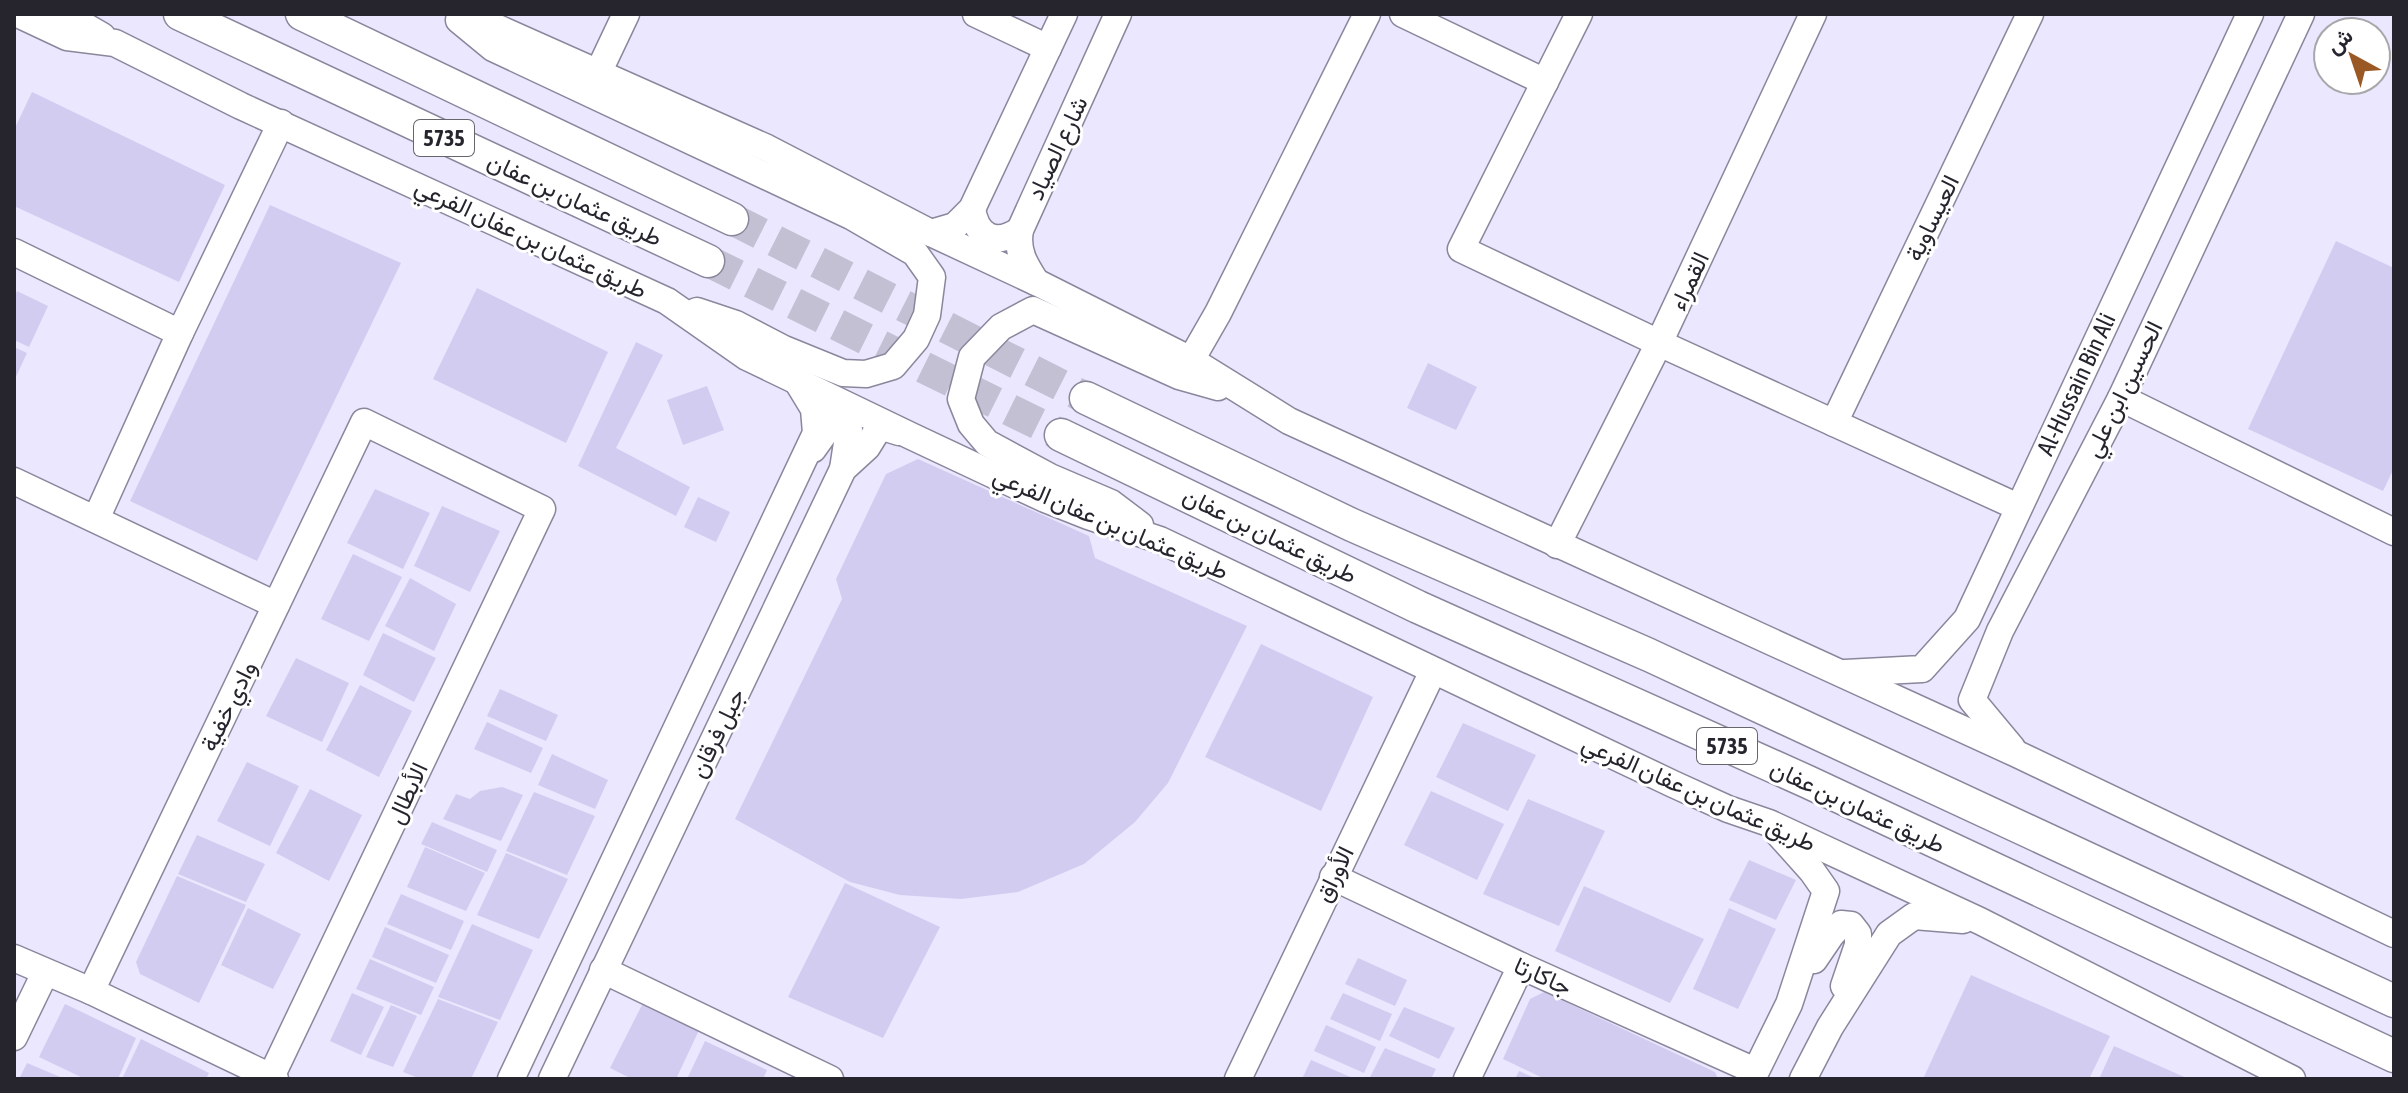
<svg xmlns="http://www.w3.org/2000/svg" width="2408" height="1093" viewBox="0 0 2408 1093" font-family="'Asap Condensed',Vazirmatn,sans-serif">
<style>
.building{fill:#d2cdf0}
.lines{fill:none;stroke-linecap:round;stroke-linejoin:round}
.major-tunnel{stroke:#c3c0d4;stroke-width:32;stroke-dasharray:32 16;stroke-linecap:butt}
.minor-casing{stroke:#8a879c;stroke-width:29}
.major-casing{stroke:#8a879c;stroke-width:35}
.minor{stroke:#fff;stroke-width:26}
.major{stroke:#fff;stroke-width:32}
.labels{text-anchor:middle;dominant-baseline:central;stroke-width:6;stroke-linejoin:round;paint-order:stroke}
.shield{fill:#fff;stroke:#67666d;stroke-width:2}
.shield-label{font-size:22px;font-weight:bold;fill:#26252e}
.street-label{font-size:24px;fill:#26252e;stroke:#fff}
</style>
<rect width="100%" height="100%" fill="#eae7fe"/>
<!-- building -->
<g class="building">
<path d="M32 92 225 185 179 282 14 206V130Z"/>
<path d="M270 205 401 263 257 561 130 501Z"/>
<path d="M2336 241 2394 268V468L2383 491 2248 429Z"/>
<path d="M477 288 608 352 566 443 433 379Z"/>
<path d="M17 291 48 306 29 347 14 340V298Z"/>
<path d="M636 342 663 355 616 448 690 487 676 516 578 466Z"/>
<path d="M14 347 27 353 14 381Z"/>
<path d="M1428 363 1477 387 1456 430 1407 408Z"/>
<path d="M707 386 724 430 683 445 667 400Z"/>
<path d="M918 459 1089 536 1095 558 1247 626 1168 783 1135 822 1084 864 1018 892 961 899 900 895 850 882 735 819 842 599 836 579 886 474Z"/>
<path d="M375 489 430 513 403 569 347 543Z"/>
<path d="M698 497 730 512 716 542 684 527Z"/>
<path d="M442 506 500 531 470 592 414 566Z"/>
<path d="M353 554 402 577 369 641 321 619Z"/>
<path d="M410 578 456 604 434 651 385 626Z"/>
<path d="M383 633 436 658 414 702 363 675Z"/>
<path d="M1261 644 1373 697 1321 811 1205 757Z"/>
<path d="M296 658 349 683 322 742 266 716Z"/>
<path d="M360 685 412 711 379 777 326 750Z"/>
<path d="M500 689 558 715 546 741 487 716Z"/>
<path d="M487 722 543 748 531 773 474 749Z"/>
<path d="M1463 723 1536 755 1508 811 1436 777Z"/>
<path d="M552 754 608 780 595 809 538 785Z"/>
<path d="M247 762 299 786 270 846 217 821Z"/>
<path d="M502 787 523 795 501 841 443 819 456 794 470 799 480 791Z"/>
<path d="M310 789 362 815 329 881 276 853Z"/>
<path d="M1431 791 1504 824 1477 880 1404 845Z"/>
<path d="M534 792 595 816 567 875 506 851Z"/>
<path d="M1528 799 1605 831 1559 926 1483 894Z"/>
<path d="M432 822 497 850 487 872 421 844Z"/>
<path d="M197 835 265 864 246 902 178 874Z"/>
<path d="M425 847 485 873 466 911 407 887Z"/>
<path d="M506 853 568 879 539 939 477 915Z"/>
<path d="M1749 860 1796 880 1776 920 1729 900Z"/>
<path d="M177 876 246 905 199 1003 140 974 136 962Z"/>
<path d="M845 883 940 927 883 1038 788 997Z"/>
<path d="M1584 886 1704 939 1670 1003 1555 951Z"/>
<path d="M401 894 464 921 451 950 387 924Z"/>
<path d="M248 908 301 934 273 989 221 965Z"/>
<path d="M1729 908 1776 929 1738 1009 1693 989Z"/>
<path d="M472 924 533 950 500 1020 438 997Z"/>
<path d="M385 927 449 955 436 983 372 957Z"/>
<path d="M1358 958 1407 980 1395 1006 1345 984Z"/>
<path d="M370 959 434 987 421 1015 356 989Z"/>
<path d="M1971 975 2110 1036 2089 1079H1923Z"/>
<path d="M1544 992 1715 1072 1718 1079H1545L1503 1059 1530 999Z"/>
<path d="M352 993 384 1007 361 1055 330 1041Z"/>
<path d="M1343 993 1392 1014 1380 1041 1330 1019Z"/>
<path d="M438 999 498 1022 471 1079H421L403 1072Z"/>
<path d="M645 999 701 1026 676 1079H632L610 1068Z"/>
<path d="M65 1004 136 1038 118 1079H85L39 1057Z"/>
<path d="M391 1005 417 1016 393 1067 366 1057Z"/>
<path d="M1404 1007 1455 1028 1439 1059 1389 1036Z"/>
<path d="M1326 1025 1376 1047 1364 1073 1314 1051Z"/>
<path d="M141 1039 209 1073 206 1079H122Z"/>
<path d="M705 1041 767 1070 763 1079H687Z"/>
<path d="M2114 1046 2189 1079H2099Z"/>
<path d="M1385 1048 1436 1069 1431 1079H1369Z"/>
<path d="M1311 1060 1355 1079H1302Z"/>
<path d="M27 1063 65 1079H19Z"/>
<path d="M1519 1071 1537 1079H1515Z"/>
</g>
<g class="lines">
<!-- major-tunnel -->
<g class="major-tunnel">
<path d="M732 219 1086 398"/>
<path d="M708 261 1061 435"/>
</g>
<!-- minor casing -->
<g class="minor-casing">
<g id="minor">
<path d="M18 14 67 37 115 43 241 106 667 301 747 357 911 436 1045 499 1088 516 1160 540 1673 784 1728 809 1769 823 1980 921 2292 1079"/>
<path d="M64 14 102 36"/>
<path d="M466 14 767 148 931 233 1036 282 1191 360 1289 421 2017 754 2394 934"/>
<path d="M976 14 1048 48"/>
<path d="M1403 14 1545 82"/>
<path d="M1579 14 1461 249 1659 343 2018 507"/>
<path d="M459 20 493 48 851 216 915 253 932 277 927 315 916 339 893 366 866 374 843 373 784 349 736 324 697 311"/>
<path d="M599 71 626 14"/>
<path d="M972 209C977 238 996 246 1020 230"/>
<path d="M931 233 955 226 972 209 1064 14"/>
<path d="M14 252 180 333"/>
<path d="M1036 282C1025 265 1016 251 1020 230L1118 14"/>
<path d="M1191 360 1218 313 1367 14"/>
<path d="M2121 398 2394 532"/>
<path d="M1834 423 2030 14"/>
<path d="M813 449 833 421 849 430 843 469"/>
<path d="M14 481 276 605"/>
<path d="M96 519 180 333 281 123"/>
<path d="M1140 525 1111 503 1050 477 987 443 971 424 961 399 972 357 1001 327 1033 310 1179 376 1218 387"/>
<path d="M1557 545 1659 343 1813 14"/>
<path d="M1845 673 1922 669 1967 619 2250 14"/>
<path d="M2012 748 1972 700 2000 631 2121 398 2301 14"/>
<path d="M1333 877 1521 966 1755 1071"/>
<path d="M14 958 91 991 275 1079"/>
<path d="M1814 960 1831 935 1841 924 1851 925 1858 934V945L1844 986"/>
<path d="M603 970 830 1079"/>
<path d="M91 991 364 422 542 509 271 1077"/>
<path d="M14 1037 45 973"/>
<path d="M511 1079 816 433 814 409 797 381"/>
<path d="M552 1079 843 469 867 447 880 426 899 432"/>
<path d="M1238 1079 1433 671"/>
<path d="M1467 1079 1521 966"/>
<path d="M1752 1079 1789 1004 1826 891 1812 871 1777 832"/>
<path d="M1803 1079 1830 1027 1889 934 1914 916 1963 920"/>
</g>
</g>
<!-- major casing -->
<g class="major-casing">
<g id="major">
<path d="M180 14 708 261"/>
<path d="M302 14 732 219"/>
<path d="M1086 398 1352 525 1649 655 2394 1001"/>
<path d="M1061 435 1418 607 1808 782 2394 1056"/>
</g>
</g>
<!-- minor -->
<use href="#minor" class="minor"/>
<!-- major -->
<use href="#major" class="major"/>
</g>
<g class="labels">
<!-- shield labels -->
<g class="shield">
<rect x="414" y="120" width="60" height="36" rx="6"/>
<rect x="1697" y="728" width="60" height="36" rx="6"/>
</g>
<g class="shield-label">
<text x="444" y="138">5735</text>
<text x="1727" y="746">5735</text>
</g>
<!-- street labels -->
<g class="street-label">
<text transform="translate(1057 148) rotate(-65)">شارع الصياد</text>
<text transform="translate(575 199) rotate(25)">طريق عثمان بن عفان</text>
<text transform="translate(1932 218) rotate(-64)">العيساوية</text>
<text transform="translate(531 238) rotate(25)">طريق عثمان بن عفان الفرعي</text>
<text transform="translate(1689 281) rotate(-65)">القمراء</text>
<text transform="translate(2076 384) rotate(-65)">Al-Hussain Bin Ali</text>
<text transform="translate(2123 389) rotate(-64)">الحسين ابن علي</text>
<text transform="translate(1111 523) rotate(23)">طريق عثمان بن عفان الفرعي</text>
<text transform="translate(1270 535) rotate(26)">طريق عثمان بن عفان</text>
<text transform="translate(228 706) rotate(-64)">وادي خفية</text>
<text transform="translate(717 733) rotate(-64)">جبل فرقان</text>
<text transform="translate(407 793) rotate(-65)">الأبطال</text>
<text transform="translate(1699 793) rotate(24)">طريق عثمان بن عفان الفرعي</text>
<text transform="translate(1858 806) rotate(25)">طريق عثمان بن عفان</text>
<text transform="translate(1334 874) rotate(-64)">الأوراق</text>
<text transform="translate(1543 976) rotate(24)">جاكارتا</text>
</g>
</g>
<!-- border -->
<rect width="2408" height="1093" fill="none" stroke="#26252e" stroke-width="32"/>
<!-- north arrow -->
<g transform="translate(2352 56) rotate(320)"><circle r="38" fill="#ffffff" stroke="#a8a8ab" stroke-width="2"/>
<path d="M0-6L14 30L0 20L-14 30Z" fill="#995824"/>
<text y="-12" font-size="22" font-weight="bold" text-anchor="middle" fill="#26252e">ش</text>
</g>
</svg>
